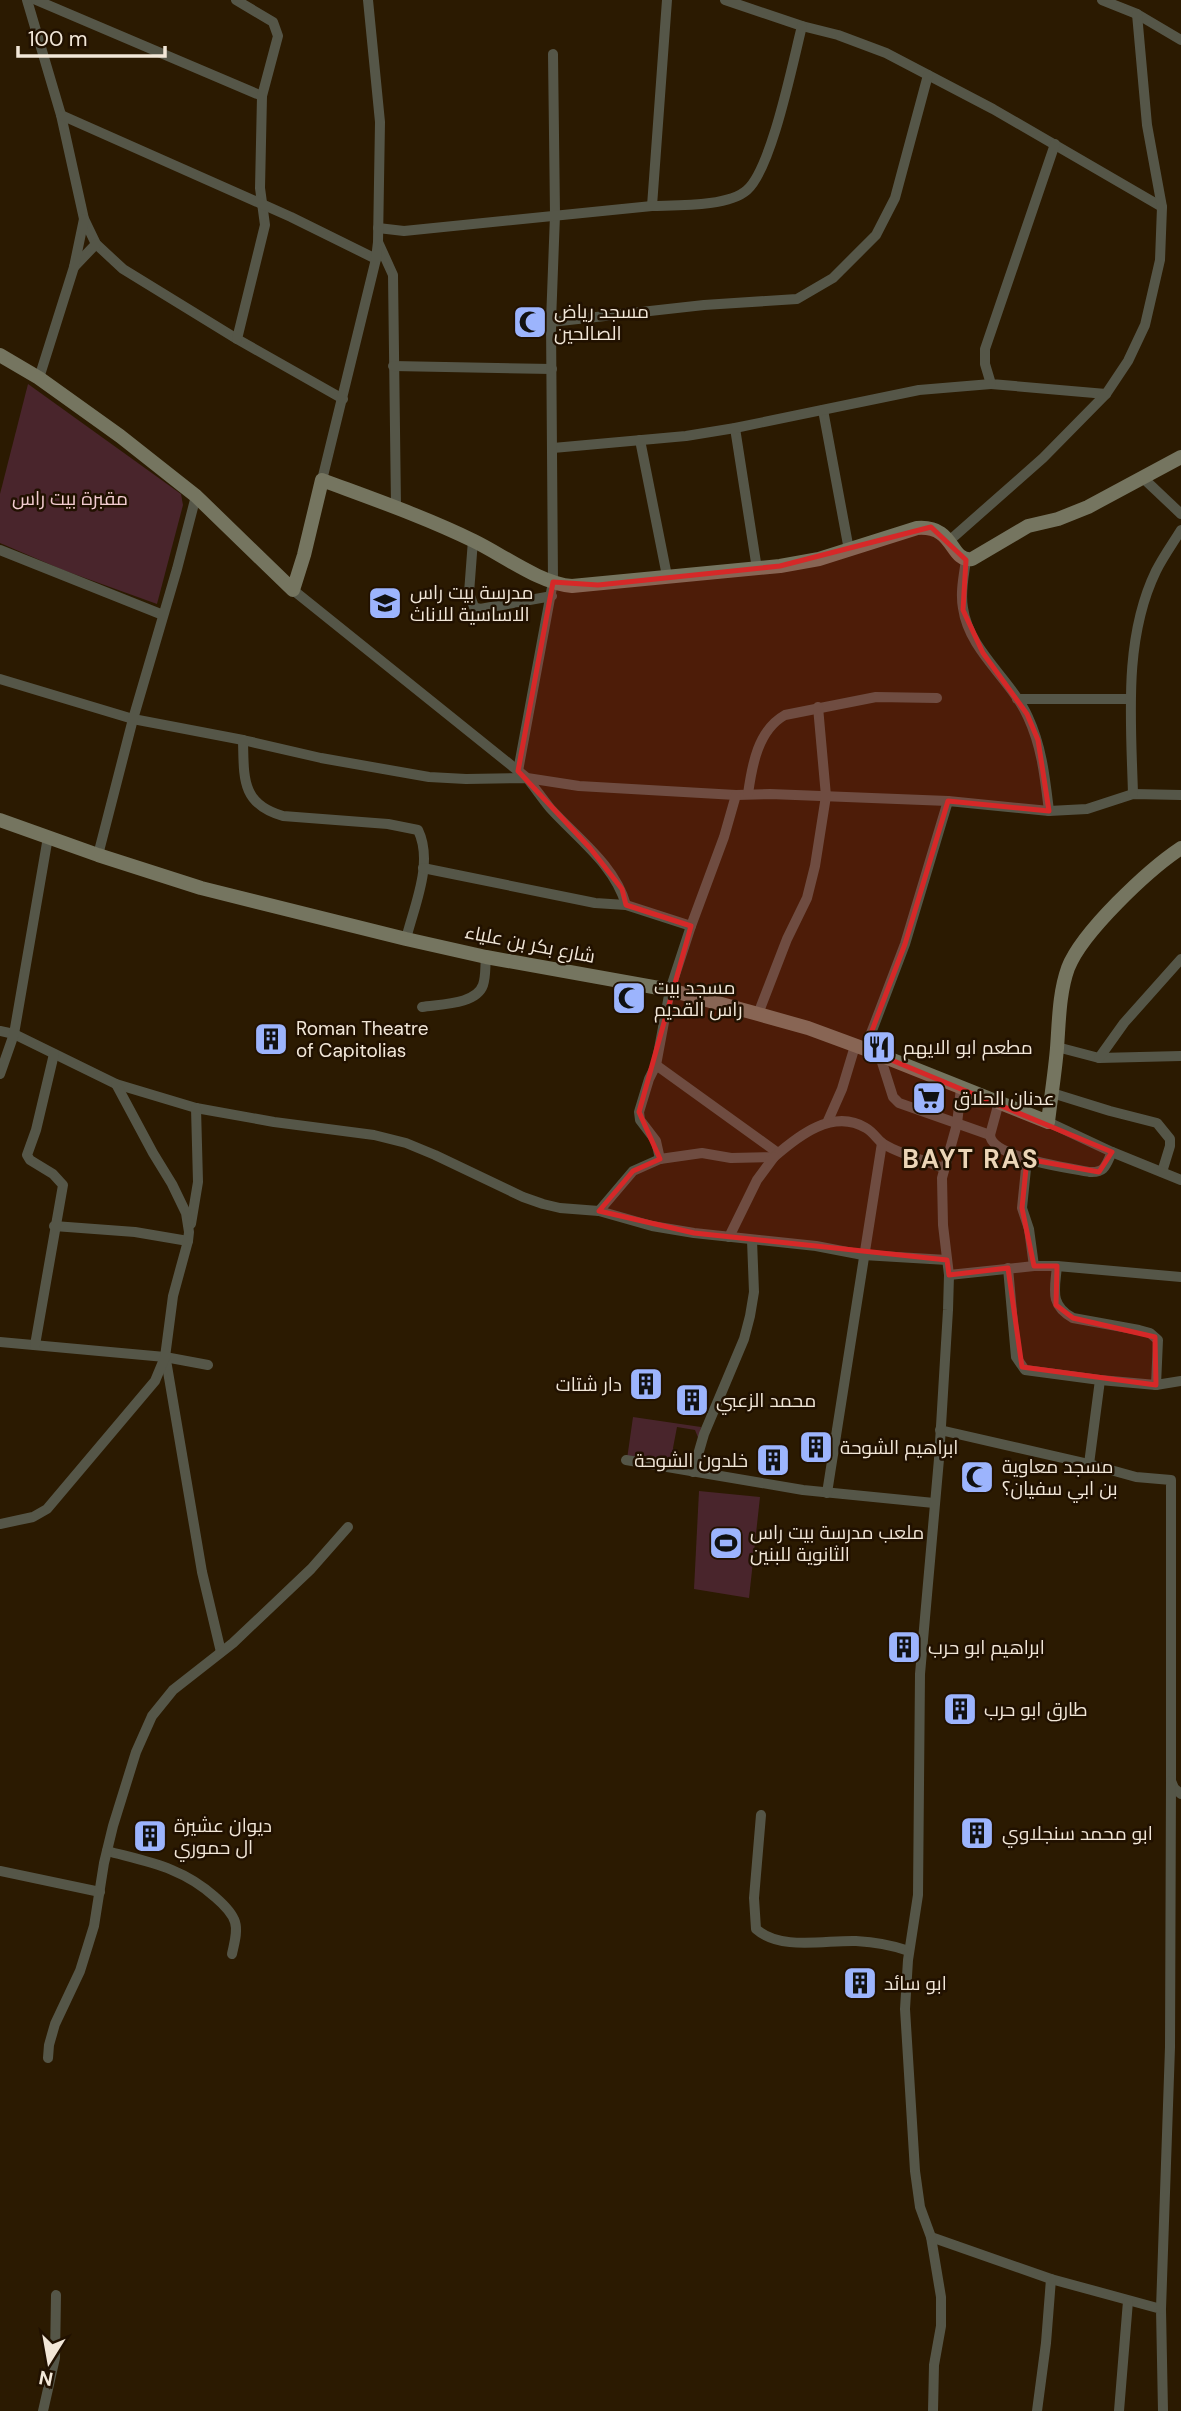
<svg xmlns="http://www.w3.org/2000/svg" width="1181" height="2411" viewBox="0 0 1181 2411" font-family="'DM Sans',Cairo,sans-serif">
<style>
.green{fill:#49252c}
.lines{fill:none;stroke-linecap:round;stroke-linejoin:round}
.street{stroke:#555648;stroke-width:10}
.secondary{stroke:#757560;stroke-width:14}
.marked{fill:#d62828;fill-opacity:0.2;stroke:#d62828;stroke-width:5;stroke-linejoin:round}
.labels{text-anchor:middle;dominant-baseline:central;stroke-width:5;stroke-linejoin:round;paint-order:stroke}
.poi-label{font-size:19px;fill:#f2e7d8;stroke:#211100;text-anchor:start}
.park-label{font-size:19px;fill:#f3ccd1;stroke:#211100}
.street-label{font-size:19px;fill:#f2e7d8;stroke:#211100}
.district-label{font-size:26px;font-weight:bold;letter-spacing:2px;fill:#ebd5b7;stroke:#211100}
</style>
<rect width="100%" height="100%" fill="#2b1a01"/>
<!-- green -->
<g class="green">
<path d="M28 384 181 494 183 505 157 604 63 570 0 543V494Z"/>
<path d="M633 1417 701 1427 699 1440 695 1430 677 1427 673 1448 675 1455 688 1461 687 1468 627 1459Z"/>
<path d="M699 1491 760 1497 749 1598 694 1589Z"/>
</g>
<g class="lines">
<!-- street -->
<g class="street">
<path d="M27 0 61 115 84 219 96 244 123 269 237 339 343 399"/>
<path d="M36 0 262 96"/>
<path d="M236 0 273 22 278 36 262 96 260 188 265 225 237 339"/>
<path d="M725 0 802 26 838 35 886 53 993 109 1162 207"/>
<path d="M1102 0 1137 14 1181 40"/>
<path d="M553 54 555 215 551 322 704 305 797 299 833 278 876 235 895 198 928 75"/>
<path d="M61 115 291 217 376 259"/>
<path d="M1055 144 985 349V364L991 384 1106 394"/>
<path d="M652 206 667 0"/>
<path d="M378 228 404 231 652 206C677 205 728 207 747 190 772 168 793 61 802 26"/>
<path d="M378 242 393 275 396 507"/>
<path d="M74 267 96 244"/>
<path d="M393 366 552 369"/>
<path d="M39 378 74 267 84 219"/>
<path d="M823 410 849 550"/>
<path d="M735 428 757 569"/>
<path d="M640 440 667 576"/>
<path d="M553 448 686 436 735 428 919 390 991 384"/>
<path d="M1143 478 1181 514"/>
<path d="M322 480 376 259 378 242 380 122 368 0"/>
<path d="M473 540 469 593 474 607 480 609 552 596"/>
<path d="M949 541 1043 458 1106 394 1128 361 1145 325 1160 260 1162 207 1147 125 1137 14"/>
<path d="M0 550 163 615"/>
<path d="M966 560C964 575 960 592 963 608 969 651 1011 679 1028 717 1042 747 1045 778 1049 811"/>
<path d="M293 590 527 778 579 786 736 795 770 794 948 801 1049 811 1087 809 1133 794 1181 795"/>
<path d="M0 679 133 719 243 740 321 758 429 777 466 779 527 778C535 788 542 798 550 808 577 838 615 865 626 905"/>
<path d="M1017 699H1130"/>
<path d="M243 740C244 778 241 804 283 816L388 824 418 830C434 863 414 906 406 939"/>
<path d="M518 771 553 582 551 322"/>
<path d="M748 794C752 765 758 730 785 715L876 697 937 698"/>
<path d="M1133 794C1131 721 1123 639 1156 571 1163 557 1173 543 1181 530"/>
<path d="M98 855 133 719 177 569 196 496"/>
<path d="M423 868 595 903 626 905 691 926"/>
<path d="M422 1007C439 1004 476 1005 483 985 486 976 485 966 486 957"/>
<path d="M758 1014 787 939 807 898 815 866 826 796 818 707"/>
<path d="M0 1031 14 1034 116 1084 196 1108 274 1122 374 1135 406 1143 435 1155 523 1197 543 1204 560 1208 599 1211 652 1226 694 1233 816 1246 863 1255 947 1260"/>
<path d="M1057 1047 1099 1058 1181 1056"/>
<path d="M865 1049 905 944 948 801"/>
<path d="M880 1056 893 1097 899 1103 990 1135 999 1102"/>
<path d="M1099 1058 1124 1023 1181 959"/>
<path d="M656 1065 778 1153"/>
<path d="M0 1074 14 1034 48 837"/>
<path d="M1052 1093 1110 1111 1157 1123 1170 1139V1146L1162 1172"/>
<path d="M1048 1122 1112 1152 1181 1180"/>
<path d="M827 1123 842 1089 855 1046"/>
<path d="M990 1135C992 1158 1070 1168 1090 1172 1105 1173 1106 1165 1112 1152"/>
<path d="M660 1159 656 1141 640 1120 639 1112 649 1079 656 1065 670 990 691 926 724 837 736 795"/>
<path d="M1027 1159 1022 1208 1029 1229 1034 1266"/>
<path d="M599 1211 633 1171 660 1159 702 1153 731 1158 774 1157C798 1136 833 1108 866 1128 873 1132 877 1139 882 1143 896 1153 927 1161 943 1168"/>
<path d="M191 1224 198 1182 196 1108"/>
<path d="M54 1226 135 1232 188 1241"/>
<path d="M729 1237 757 1180 774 1157"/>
<path d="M1057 1266C1055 1289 1049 1305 1073 1318L1139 1330 1150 1333 1158 1340 1156 1385"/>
<path d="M1008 1268 1016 1357 1025 1370 1100 1380 1156 1385 1181 1381"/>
<path d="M949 1275 1034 1266H1057L1181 1277"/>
<path d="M0 1342 165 1357 208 1365"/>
<path d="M35 1345 63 1185 53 1174 30 1160 27 1155 36 1130 54 1054"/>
<path d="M166 1360 202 1572 221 1652"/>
<path d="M940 1430 1089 1464 1136 1477 1171 1480V1781L1174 1788 1181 1794"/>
<path d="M626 1460 803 1490 934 1503"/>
<path d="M1089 1464 1100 1380"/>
<path d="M693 1472 704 1434 744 1339 750 1316 754 1292 752 1240"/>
<path d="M827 1493 882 1143"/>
<path d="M0 1524 33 1517 47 1509 155 1381 165 1357 173 1296 188 1241 189 1232 186 1213 172 1184 153 1153 116 1084"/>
<path d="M761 1815 754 1898 756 1929C781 1951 825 1940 856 1941 875 1942 892 1945 909 1951"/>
<path d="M107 1851C148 1862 182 1867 215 1897 222 1903 232 1912 235 1922 238 1932 234 1944 232 1954"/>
<path d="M0 1871 100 1892"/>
<path d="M48 2058 49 2045 55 2024 80 1971 94 1926 104 1863 113 1826 136 1752 152 1716 173 1690 233 1643 311 1569 348 1527"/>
<path d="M931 2237 1051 2279 1161 2309 1163 2411"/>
<path d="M1161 2309 1170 2047 1171 1781"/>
<path d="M43 2411 55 2358 56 2295"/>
<path d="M933 2411 934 2365 941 2326V2297L931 2237 920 2207 915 2171 905 2009 908 1960 918 1895 920 1674 939 1459 948 1310 949 1275 943 1225 942 1178 957 1124 961 1088"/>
<path d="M1037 2411 1046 2343 1051 2279"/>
<path d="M1119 2411 1128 2301"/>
</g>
<!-- secondary -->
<g class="secondary">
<path d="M0 355 39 378 120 436 196 496 293 590 304 555 322 480C373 499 425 517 474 541 503 555 541 584 572 586L780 566 819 559 917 528C956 525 949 562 972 559L1028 526 1058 519 1088 507 1181 457"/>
<path d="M0 820 98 855 201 888 406 939 486 957 670 990 758 1014 808 1028 865 1049 1048 1122C1051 1097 1055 1072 1057 1048 1059 1022 1059 993 1068 968 1082 932 1148 870 1181 848"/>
</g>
</g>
<!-- marked area -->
<path class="marked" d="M931 527 966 560 963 610 983 653 1027 714 1038 740 1049 811 948 801 905 944 865 1049 1112 1152 1099 1172 1027 1159 1022 1208 1034 1266H1057L1056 1305 1073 1318 1155 1337 1156 1385 1022 1367 1008 1268 949 1275 947 1260 694 1233 599 1211 633 1171 660 1159 639 1112 691 926 626 905 622 889 590 848 518 771 553 582 598 585 780 566Z"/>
<!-- icons -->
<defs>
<g id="mosque-square" transform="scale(1.75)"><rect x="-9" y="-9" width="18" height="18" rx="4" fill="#9cb4fd" stroke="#211100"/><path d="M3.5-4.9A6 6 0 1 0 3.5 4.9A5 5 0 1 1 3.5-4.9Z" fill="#111"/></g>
<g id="school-square" transform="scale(1.75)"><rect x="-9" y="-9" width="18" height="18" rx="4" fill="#9cb4fd" stroke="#211100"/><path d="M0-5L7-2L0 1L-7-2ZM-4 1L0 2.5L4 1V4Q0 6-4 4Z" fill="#111"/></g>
<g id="building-square" transform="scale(1.75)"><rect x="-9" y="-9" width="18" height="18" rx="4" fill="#9cb4fd" stroke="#211100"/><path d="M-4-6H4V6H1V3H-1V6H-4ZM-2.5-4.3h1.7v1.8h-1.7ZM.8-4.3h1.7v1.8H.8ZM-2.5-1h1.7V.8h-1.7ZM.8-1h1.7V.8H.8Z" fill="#111"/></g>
<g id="restaurant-square" transform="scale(1.75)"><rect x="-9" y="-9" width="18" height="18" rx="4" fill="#9cb4fd" stroke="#211100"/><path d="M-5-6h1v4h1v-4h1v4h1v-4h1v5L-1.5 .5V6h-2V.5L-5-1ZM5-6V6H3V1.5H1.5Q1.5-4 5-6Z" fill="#111"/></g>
<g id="supermarket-square" transform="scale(1.75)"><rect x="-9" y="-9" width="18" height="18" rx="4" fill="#9cb4fd" stroke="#211100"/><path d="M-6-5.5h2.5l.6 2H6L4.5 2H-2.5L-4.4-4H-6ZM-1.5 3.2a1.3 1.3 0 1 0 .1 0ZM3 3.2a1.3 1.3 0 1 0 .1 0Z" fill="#111"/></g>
<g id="stadium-square" transform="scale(1.75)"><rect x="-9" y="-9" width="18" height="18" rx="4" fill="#9cb4fd" stroke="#211100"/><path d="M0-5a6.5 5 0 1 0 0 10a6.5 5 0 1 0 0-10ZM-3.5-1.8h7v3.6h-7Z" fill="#111"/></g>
</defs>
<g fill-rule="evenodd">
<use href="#mosque-square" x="530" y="322"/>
<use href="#school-square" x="385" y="603"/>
<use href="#mosque-square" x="629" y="998"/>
<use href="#building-square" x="271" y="1039"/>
<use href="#restaurant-square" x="879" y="1047"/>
<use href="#supermarket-square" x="929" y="1098"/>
<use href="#building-square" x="646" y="1384"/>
<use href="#building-square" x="692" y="1400"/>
<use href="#building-square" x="816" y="1447"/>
<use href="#building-square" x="773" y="1460"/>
<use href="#mosque-square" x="977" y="1477"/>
<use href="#stadium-square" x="726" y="1543"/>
<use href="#building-square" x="904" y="1647"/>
<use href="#building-square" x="960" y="1709"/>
<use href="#building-square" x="977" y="1833"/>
<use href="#building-square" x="150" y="1836"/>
<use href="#building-square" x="860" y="1983"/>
</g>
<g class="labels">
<!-- poi labels -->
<g class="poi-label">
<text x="554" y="311">مسجد رياض<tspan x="554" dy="22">الصالحين</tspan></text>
<text x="410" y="592">مدرسة بيت راس<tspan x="410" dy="22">الاساسية للاناث</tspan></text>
<text x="654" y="987">مسجد بيت<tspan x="654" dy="22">راس القديم</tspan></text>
<text x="296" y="1028">Roman Theatre<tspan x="296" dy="22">of Capitolias</tspan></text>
<text x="903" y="1047">مطعم ابو الايهم</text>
<text x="954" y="1098">عدنان الحلاق</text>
<text x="622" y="1384" text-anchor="end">دار شتات</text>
<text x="716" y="1400">محمد الزعبي</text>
<text x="840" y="1447">ابراهيم الشوحة</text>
<text x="748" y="1460" text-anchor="end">خلدون الشوحة</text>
<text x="1002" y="1466">مسجد معاوية<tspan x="1002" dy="22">بن ابي سفيان؟</tspan></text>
<text x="750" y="1532">ملعب مدرسة بيت راس<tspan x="750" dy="22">الثانوية للبنين</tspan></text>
<text x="928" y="1647">ابراهيم ابو حرب</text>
<text x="984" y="1709">طارق ابو حرب</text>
<text x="174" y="1825">ديوان عشيرة<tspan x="174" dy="22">ال حموري</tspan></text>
<text x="1002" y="1833">ابو محمد سنجلاوي</text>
<text x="884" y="1983">ابو سائد</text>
</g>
<!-- park labels -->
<g class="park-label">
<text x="70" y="498">مقبرة بيت راس</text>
</g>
<!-- street labels -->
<g class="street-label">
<text transform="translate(530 944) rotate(11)">شارع بكر بن علياء</text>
</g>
<!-- district labels -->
<g class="district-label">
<text x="971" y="1159">BAYT RAS</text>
</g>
</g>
<!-- north arrow -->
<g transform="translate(49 2362) rotate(191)" stroke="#211100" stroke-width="5" paint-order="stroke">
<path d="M0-5L12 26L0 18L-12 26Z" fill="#f2e7d8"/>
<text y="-10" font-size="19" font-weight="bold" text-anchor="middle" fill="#f2e7d8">N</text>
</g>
<!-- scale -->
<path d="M18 46v10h147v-10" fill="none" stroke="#f2e7d8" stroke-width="3.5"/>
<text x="28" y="46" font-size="21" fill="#f2e7d8" stroke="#211100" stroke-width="5" paint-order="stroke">100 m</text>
</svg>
